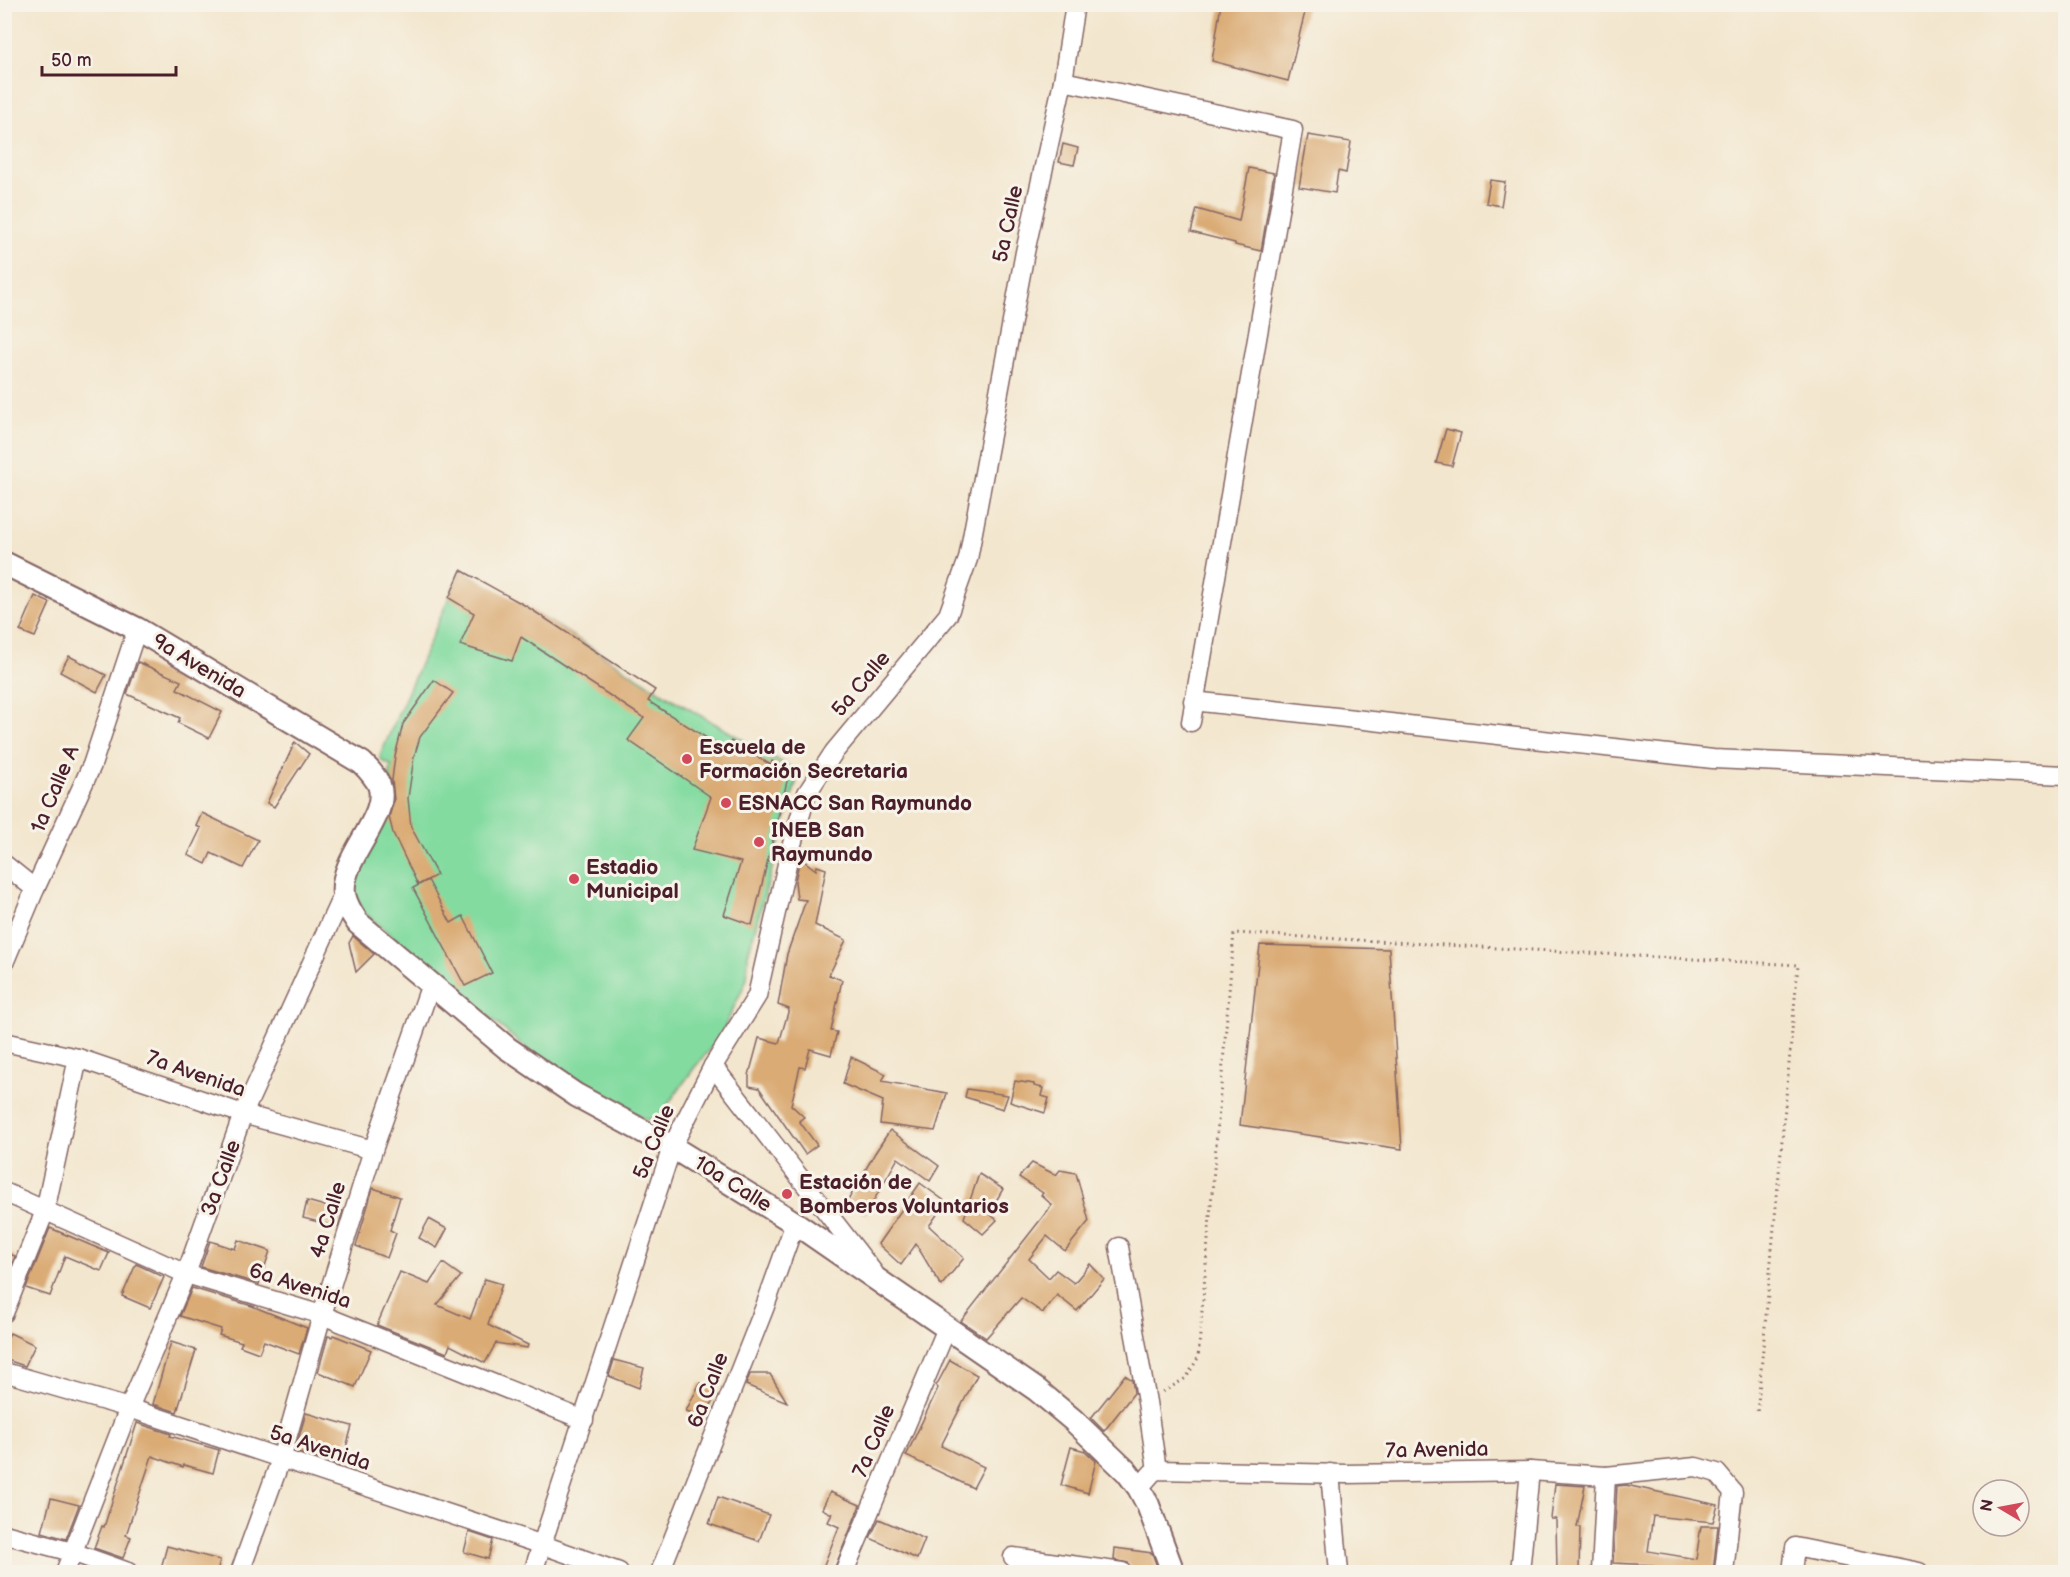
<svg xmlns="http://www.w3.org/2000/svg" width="2070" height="1577" viewBox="0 0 2070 1577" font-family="'Balsamiq Sans',sans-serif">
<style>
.green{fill:#83dba0;stroke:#667d66;stroke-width:1.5}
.building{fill:#daab75}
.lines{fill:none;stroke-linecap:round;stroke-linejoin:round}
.minor-casing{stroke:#856564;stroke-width:21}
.major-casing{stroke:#856564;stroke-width:26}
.path{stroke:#856564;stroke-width:3;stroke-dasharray:1.5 4.5;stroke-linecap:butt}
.minor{stroke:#fff;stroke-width:18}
.major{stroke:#fff;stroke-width:22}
.poi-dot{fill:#d1495b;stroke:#f7f3e8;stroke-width:2}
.labels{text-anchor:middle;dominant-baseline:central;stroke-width:6;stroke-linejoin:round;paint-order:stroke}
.street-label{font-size:21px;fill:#4a1f2b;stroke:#f7f3e8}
.poi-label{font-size:21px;font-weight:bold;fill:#4a1f2b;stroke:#f7f3e8;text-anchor:start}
</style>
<rect width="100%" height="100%" fill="#f7f3e8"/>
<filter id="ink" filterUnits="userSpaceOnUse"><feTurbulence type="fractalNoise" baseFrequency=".0167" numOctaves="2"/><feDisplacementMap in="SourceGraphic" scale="12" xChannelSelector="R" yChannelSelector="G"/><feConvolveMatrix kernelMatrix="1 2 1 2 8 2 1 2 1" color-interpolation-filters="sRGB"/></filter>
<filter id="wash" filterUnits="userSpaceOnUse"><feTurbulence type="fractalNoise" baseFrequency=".008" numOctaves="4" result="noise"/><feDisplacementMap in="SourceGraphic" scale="24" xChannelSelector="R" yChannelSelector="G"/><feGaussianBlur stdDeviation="1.35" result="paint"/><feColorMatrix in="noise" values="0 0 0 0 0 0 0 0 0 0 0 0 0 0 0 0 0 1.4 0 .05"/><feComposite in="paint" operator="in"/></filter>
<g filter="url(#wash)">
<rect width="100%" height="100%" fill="#f3e6ce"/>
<!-- green -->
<path class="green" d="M461 570 552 623 672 699 799 772 748 954 747 979 720 1037 695 1067 658 1118 647 1120 546 1065 356 906 351 876 385 811 391 765 382 761 380 756Z"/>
<g id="blocks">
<!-- building -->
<g class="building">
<path d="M1221 4H1307L1288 81 1212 61Z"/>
<path d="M1308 135 1351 142 1346 173 1338 171 1335 193 1299 187Z"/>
<path d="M1063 144 1078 148 1074 165 1059 162Z"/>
<path d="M1249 168 1274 173 1261 251 1235 245V243L1191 232 1197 209 1239 221Z"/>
<path d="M1490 180 1505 182 1501 206 1486 203Z"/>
<path d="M1446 429 1461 433 1452 466 1436 463Z"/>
<path d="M461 570 526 606 655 690 648 701 727 751 731 741 771 765 772 761 790 769 752 925 724 915 741 862 692 850 711 797 628 740 644 718 521 637 512 661 460 645 474 613 449 598Z"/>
<path d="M35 596 50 603 35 637 20 631Z"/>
<path d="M69 656 106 675 97 692 60 672Z"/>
<path d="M138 662 181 681 177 689 222 712 209 738 178 723 180 718 127 694Z"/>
<path d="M434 680 453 693 420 737 414 757 408 798 411 827 437 875 418 885 393 833 389 817 394 800 392 780 395 756 403 724Z"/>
<path d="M295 742 309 754 274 807 267 803Z"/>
<path d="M202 813 258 840 243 868 211 853 206 864 188 855 201 828 196 826Z"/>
<path d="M800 858 816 870 817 866 826 869 815 925 846 940 829 975 842 980 831 1031 837 1032 831 1055 810 1049 805 1068 800 1067 791 1105 804 1117 799 1121 817 1145 805 1154 759 1088 749 1086V1075L759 1038 779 1043 789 1009 778 1005 787 954 806 900 797 899 795 881Z"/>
<path d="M428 880 451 923 463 916 492 973 465 986 413 888Z"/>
<path d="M353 936 374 954 356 972 349 943Z"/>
<path d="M1260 945 1389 949 1402 1149 1240 1125Z"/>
<path d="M851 1057 886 1074 882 1081 947 1093 935 1131 880 1124 883 1101 843 1084Z"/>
<path d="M1015 1081 1034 1084V1086L1043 1088 1041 1096 1049 1098 1045 1113 1010 1102Z"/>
<path d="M967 1089 1008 1095 1003 1109 965 1097Z"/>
<path d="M890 1130 939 1166 930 1181 898 1158 866 1214 846 1204 875 1153Z"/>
<path d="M1032 1163 1056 1175 1060 1170 1076 1173 1089 1221 1065 1251 1047 1236 1029 1259 1049 1278 1056 1270 1074 1283 1090 1264 1104 1279 1077 1311 1057 1295 1043 1313 1021 1298 986 1338 961 1321 1052 1205 1041 1195 1043 1193 1019 1177Z"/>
<path d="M979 1174 1003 1189 989 1213 997 1220 983 1234 964 1218Z"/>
<path d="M920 1183 946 1202 929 1226 964 1258 941 1286 916 1244 901 1265 878 1244Z"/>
<path d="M373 1188 400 1197 390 1230 396 1233 387 1258 356 1246Z"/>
<path d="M307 1201 343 1211 338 1227 303 1218Z"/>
<path d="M429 1219 447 1229 437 1248 419 1238Z"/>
<path d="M50 1228 109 1253 101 1271 65 1256 50 1296 26 1288Z"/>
<path d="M238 1240 270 1251 259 1284 201 1267 210 1241 235 1249Z"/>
<path d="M4 1252 15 1256 5 1280H4Z"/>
<path d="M443 1263 461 1276 437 1305 470 1319 485 1279 502 1284 488 1325 528 1345 527 1348 496 1343 485 1363 450 1345 447 1353 377 1325 400 1272 429 1284Z"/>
<path d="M136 1264 164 1277 150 1308 122 1296Z"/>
<path d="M192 1288 252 1306 307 1328 299 1354 264 1341 259 1353 240 1346 242 1342 219 1335 221 1329 180 1316Z"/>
<path d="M10 1333 35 1345 25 1366 4 1359V1345Z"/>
<path d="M333 1335 371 1350 355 1387 318 1372 328 1336 332 1337Z"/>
<path d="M171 1342 196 1350 177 1412 153 1404Z"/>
<path d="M614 1360 644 1368 639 1388 609 1376Z"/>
<path d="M950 1360 977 1375 941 1446 984 1467 973 1488 906 1456 938 1388 936 1386Z"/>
<path d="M750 1374H770L787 1402 746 1385Z"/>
<path d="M1125 1375 1132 1380 1134 1393 1104 1431 1091 1418Z"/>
<path d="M700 1383 716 1390 707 1417 686 1411Z"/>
<path d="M306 1413 352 1426 341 1466 295 1451Z"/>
<path d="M137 1423 171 1434 170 1436 219 1450 213 1473 184 1465 183 1467 152 1456 126 1535 131 1537 123 1558 94 1548 102 1526 104 1527Z"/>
<path d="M1071 1447 1085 1451 1096 1461 1088 1493 1061 1485Z"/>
<path d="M1555 1484 1585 1486 1577 1527H1580L1579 1572H1557L1556 1519H1551Z"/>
<path d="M1626 1485 1718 1505 1713 1522 1653 1516 1648 1551 1696 1559 1701 1526H1718L1713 1572H1652L1653 1565 1613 1563 1617 1486Z"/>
<path d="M830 1492 860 1505 833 1572H821L839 1527 828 1522 832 1514 822 1509Z"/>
<path d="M718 1497 769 1515 759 1541 709 1524Z"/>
<path d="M51 1498 79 1505 66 1539 42 1532Z"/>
<path d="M879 1519 925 1539 917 1559 870 1538Z"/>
<path d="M469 1532 493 1540 488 1559 464 1552Z"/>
<path d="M167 1546 220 1560 217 1572H160Z"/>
<path d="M1115 1548 1152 1553 1159 1572H1133L1128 1563 1114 1560Z"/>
</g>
</g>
</g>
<g filter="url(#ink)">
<use href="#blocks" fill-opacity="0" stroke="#856564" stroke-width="1.5"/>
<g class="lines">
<!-- minor casing -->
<g class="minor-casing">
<g id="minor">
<path d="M1063 81 1293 130 1191 722"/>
<path d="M1193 701 1713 759 2066 775"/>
<path d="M4 864 35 889"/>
<path d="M4 963 35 889 92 765 137 629"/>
<path d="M4 1042 78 1058 243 1114 373 1150"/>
<path d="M713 1066 874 1273"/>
<path d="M4 1192 186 1274 322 1315 584 1420"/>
<path d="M1119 1247 1147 1402 1157 1470"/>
<path d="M4 1313 45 1211 78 1058"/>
<path d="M4 1372 129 1408 543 1545 619 1572"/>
<path d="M1330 1473 1339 1572"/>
<path d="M1139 1488 1152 1473 1157 1470 1346 1474 1530 1471 1606 1476 1696 1467 1717 1473 1733 1492 1724 1572"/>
<path d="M4 1534 72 1552 128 1572"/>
<path d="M1013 1557 1122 1572"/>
<path d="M65 1572 129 1408 186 1274 243 1114 344 892"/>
<path d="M240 1572 281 1459 322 1315 373 1150 431 984"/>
<path d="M533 1572 672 1147 713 1066 757 996 790 851 807 793 834 752 948 615 968 559 1025 252 1063 81 1075 4"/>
<path d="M660 1572 764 1309 795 1223"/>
<path d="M844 1572 947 1328"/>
<path d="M1520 1572 1530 1471"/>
<path d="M1601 1572 1606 1476"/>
<path d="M1792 1572 1795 1547 1919 1572"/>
</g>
</g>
<!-- major casing -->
<g class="major-casing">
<path id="major" d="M4 563 137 629 362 763C369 770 375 776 379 785 391 816 339 858 344 894 346 906 352 914 358 923L507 1048 576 1095 672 1147 795 1223 1037 1390 1073 1420 1127 1472 1139 1488 1148 1505 1173 1572"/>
</g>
<!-- path -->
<path class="path" d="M1163 1392 1186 1378 1198 1358 1234 933 1798 965 1757 1414"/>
<!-- minor -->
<use href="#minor" class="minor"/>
<!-- major -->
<use href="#major" class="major"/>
</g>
</g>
<!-- markers -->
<g class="poi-dot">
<circle cx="687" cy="759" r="6"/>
<circle cx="726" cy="803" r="6"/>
<circle cx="759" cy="842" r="6"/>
<circle cx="574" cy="879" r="6"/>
<circle cx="787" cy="1194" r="6"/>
</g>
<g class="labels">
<!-- street labels -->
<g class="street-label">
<text transform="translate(1008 224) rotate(-78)">5a Calle</text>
<text transform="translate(199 666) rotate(31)">9a Avenida</text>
<text transform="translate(861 684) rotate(-50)">5a Calle</text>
<text transform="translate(55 789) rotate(-67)">1a Calle A</text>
<text transform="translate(196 1074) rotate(19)">7a Avenida</text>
<text transform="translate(654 1142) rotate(-68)">5a Calle</text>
<text transform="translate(221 1178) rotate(-70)">3a Calle</text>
<text transform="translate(733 1184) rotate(32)">10a Calle</text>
<text transform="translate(328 1220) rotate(-73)">4a Calle</text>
<text transform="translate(300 1286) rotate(18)">6a Avenida</text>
<text transform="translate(708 1390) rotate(-69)">6a Calle</text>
<text transform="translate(874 1441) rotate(-67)">7a Calle</text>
<text transform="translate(320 1448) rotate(18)">5a Avenida</text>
<text transform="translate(1437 1450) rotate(-1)">7a Avenida</text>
</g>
<!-- poi labels -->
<g class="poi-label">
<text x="699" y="747">Escuela de<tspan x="699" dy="24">Formación Secretaria</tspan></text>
<text x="738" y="803">ESNACC San Raymundo</text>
<text x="771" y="830">INEB San<tspan x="771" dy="24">Raymundo</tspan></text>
<text x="586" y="867">Estadio<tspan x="586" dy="24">Municipal</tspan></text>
<text x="799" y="1182">Estación de<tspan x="799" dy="24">Bomberos Voluntarios</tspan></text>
</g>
</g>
<!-- margin -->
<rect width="2070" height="1577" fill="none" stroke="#f7f3e8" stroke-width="24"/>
<!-- north arrow -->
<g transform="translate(2001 1508) rotate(280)"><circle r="28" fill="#f7f3e8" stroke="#b29e9c" stroke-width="1.5"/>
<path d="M0-4.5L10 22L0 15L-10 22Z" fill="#d1495b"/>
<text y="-9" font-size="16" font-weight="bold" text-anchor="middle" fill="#4a1f2b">N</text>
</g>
<!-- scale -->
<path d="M42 66v9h134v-9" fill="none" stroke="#4a1f2b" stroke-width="3"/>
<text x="51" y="66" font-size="18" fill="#4a1f2b" stroke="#f7f3e8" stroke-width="4.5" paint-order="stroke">50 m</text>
</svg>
